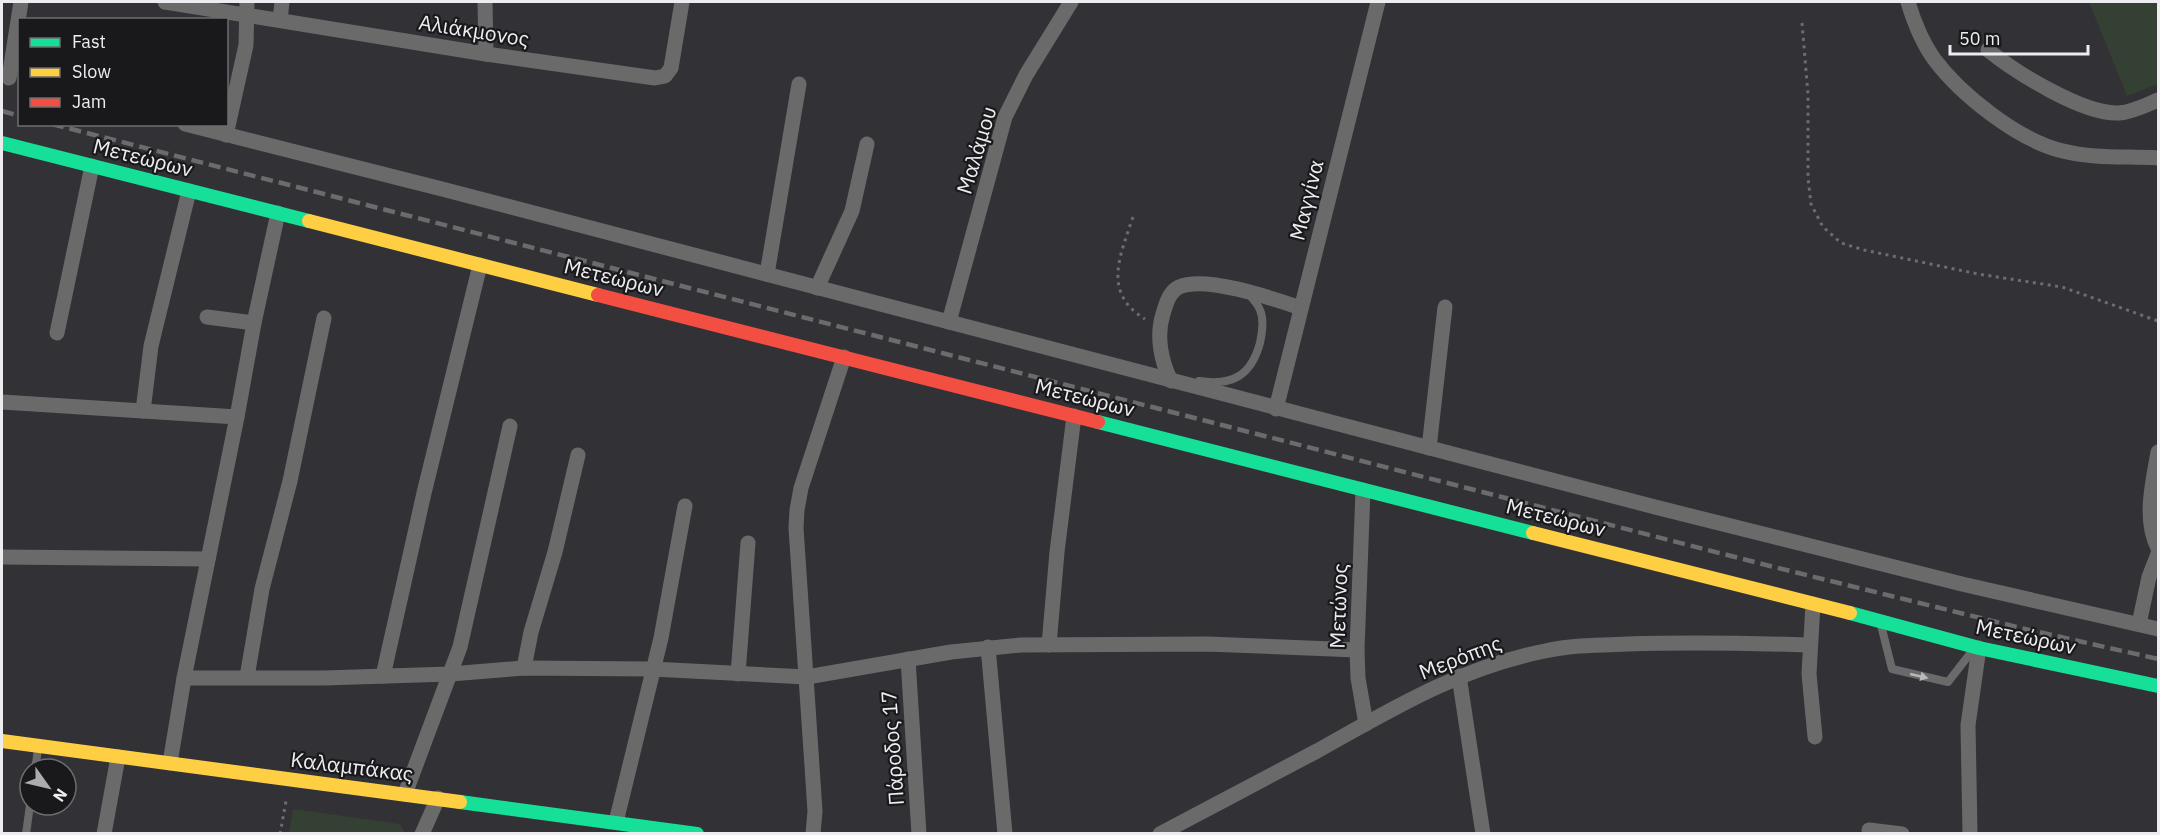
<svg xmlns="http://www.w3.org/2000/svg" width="2160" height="835" viewBox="0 0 2160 835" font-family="'IBM Plex Sans',sans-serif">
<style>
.green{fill:#344034}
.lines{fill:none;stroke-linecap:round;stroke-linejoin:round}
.path{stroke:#6e6c6e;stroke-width:3;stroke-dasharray:3 4.5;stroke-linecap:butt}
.lane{stroke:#6b6a6b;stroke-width:8}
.street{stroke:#6b6a6b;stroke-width:15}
.fast{stroke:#16e098;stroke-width:14}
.slow{stroke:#ffcf43;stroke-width:14}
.jam{stroke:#f24e42;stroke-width:14}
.rail{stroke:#6c6b6c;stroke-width:4.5;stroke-dasharray:12 6;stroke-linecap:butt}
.oneway{fill:#b9b8bb}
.labels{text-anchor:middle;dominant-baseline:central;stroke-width:4.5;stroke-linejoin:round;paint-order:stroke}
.street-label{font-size:21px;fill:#edecf1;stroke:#19181b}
</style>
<rect width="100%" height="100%" fill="#323135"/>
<!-- green -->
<g class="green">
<path d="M2089 2H2158V84L2127 96Z"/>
<path d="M293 809 400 824 405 833H289Z"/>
</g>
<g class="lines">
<!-- path -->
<g class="path">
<path d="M1802 23 1808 94V178L1811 204 1823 227 1841 243 1864 250 1978 274 2062 287 2158 321"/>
<path d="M1133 217C1120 256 1102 293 1145 319"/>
<path d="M280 834 286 801"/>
</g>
<!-- lane -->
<g class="lane">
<path d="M1199 381C1232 386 1251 376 1260 343 1262 334 1264 319 1260 310 1258 304 1252 299 1249 294"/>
<path d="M1881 625 1892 669 1948 682 1973 650"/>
<path d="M35 769 38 750"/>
<path d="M26 834 30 805"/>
</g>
<!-- street -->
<g class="street">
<path d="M165 2 486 54 655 78 665 76 671 68 682 2"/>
<path d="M485 2 486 54"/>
<path d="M1908 2C1914 22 1922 42 1934 59 1961 95 2019 141 2063 151 2094 159 2127 156 2158 158"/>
<path d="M280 20 282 2"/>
<path d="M1988 50C2015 72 2084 115 2119 113 2133 112 2146 105 2158 100"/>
<path d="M9 78 21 2"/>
<path d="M185 124 442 189 1655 507 1962 584 2158 629"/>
<path d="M226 135 246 45 247 2"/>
<path d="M767 274 799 84"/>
<path d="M817 288 852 211 867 144"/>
<path d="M207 317 254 323"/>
<path d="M949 322 1005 117 1026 75 1071 2"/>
<path d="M57 333 92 166"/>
<path d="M1171 381C1161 361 1156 336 1163 314 1166 304 1169 292 1179 287 1205 275 1274 299 1301 308"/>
<path d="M2 402 237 417"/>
<path d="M1276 409 1378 2"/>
<path d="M143 411 151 346 189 191"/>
<path d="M1429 448 1445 307"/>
<path d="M2158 452C2153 482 2143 519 2158 548"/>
<path d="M1363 490 1357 650 1358 678 1366 724"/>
<path d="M2 557 208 559"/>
<path d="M1813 604 1809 674 1815 737"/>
<path d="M2139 624 2149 577 2158 554"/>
<path d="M1049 645 1057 552 1074 416"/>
<path d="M988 647 1005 834"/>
<path d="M908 659 919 834"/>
<path d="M524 668 531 632 555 552 578 455"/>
<path d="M738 674 748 543"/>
<path d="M383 676 424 493 480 265"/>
<path d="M1459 676 1483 834"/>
<path d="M247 677 262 589 290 481 324 318"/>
<path d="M184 678H324L450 674 524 668 652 669 807 677 951 652 1021 645 1207 644 1357 650"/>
<path d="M170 763 184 678 237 417 254 323 278 213"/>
<path d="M405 794 460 647 510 426"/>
<path d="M616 822 661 638 685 506"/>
<path d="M1869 830 1902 834"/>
<path d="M104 834 118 757"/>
<path d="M422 834 438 798"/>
<path d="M813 834 815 811 796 528 797 510 801 488 844 357"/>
<path d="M1160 834C1212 806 1265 779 1317 751 1392 709 1459 668 1545 651 1572 645 1600 645 1627 644 1688 642 1748 643 1809 645"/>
<path d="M1970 834 1968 725 1979 648"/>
</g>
<!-- fast -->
<g class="fast">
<path d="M2 143 309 221"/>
<path d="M1098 422 1533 533"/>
<path d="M1850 613 1979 648 2158 686"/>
<path d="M460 802 697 834"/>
</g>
<!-- slow -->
<g class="slow">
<path d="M309 221 598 295"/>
<path d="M1533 533 1850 613"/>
<path d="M2 741 460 802"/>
</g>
<!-- jam -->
<path class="jam" d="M598 295 1098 422"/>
<!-- rail -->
<g class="rail">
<path d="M2 111 20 116"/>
<path d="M52 124 1770 566 2021 628 2158 659"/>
</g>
</g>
<!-- one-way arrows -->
<defs><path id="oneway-solid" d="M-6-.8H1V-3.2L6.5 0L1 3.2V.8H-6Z" transform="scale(1.5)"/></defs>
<use class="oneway" href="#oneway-solid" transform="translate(1919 676) rotate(13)"/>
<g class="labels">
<!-- street labels -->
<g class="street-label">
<text transform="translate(474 30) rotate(9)">Αλιάκμονος</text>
<text transform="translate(976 150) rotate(-73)">Μαλάμου</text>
<text transform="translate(143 157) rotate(14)">Μετεώρων</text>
<text transform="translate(1306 200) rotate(-76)">Μαγγίνα</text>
<text transform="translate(614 277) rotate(14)">Μετεώρων</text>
<text transform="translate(1085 397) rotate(14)">Μετεώρων</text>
<text transform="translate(1556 517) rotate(14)">Μετεώρων</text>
<text transform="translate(1338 606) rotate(-88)">Μετώνος</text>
<text transform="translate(2026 636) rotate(12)">Μετεώρων</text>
<text transform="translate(1460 657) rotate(-21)">Μερόπης</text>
<text transform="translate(892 748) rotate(-94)">Πάροδος 17</text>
<text transform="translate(352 766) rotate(7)">Καλαμπάκας</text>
</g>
</g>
<!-- border -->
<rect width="2160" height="835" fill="none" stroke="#edecf1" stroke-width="6"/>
<!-- legend -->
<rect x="18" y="18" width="210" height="108" fill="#19181b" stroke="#6e6d71" stroke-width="1.5"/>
<rect x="30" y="38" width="30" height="9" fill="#16e098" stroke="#6e6d71" stroke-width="1.5"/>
<text x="72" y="48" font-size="18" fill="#edecf1">Fast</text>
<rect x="30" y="68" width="30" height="9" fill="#ffcf43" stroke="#6e6d71" stroke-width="1.5"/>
<text x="72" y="78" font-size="18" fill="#edecf1">Slow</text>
<rect x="30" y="98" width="30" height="9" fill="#f24e42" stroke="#6e6d71" stroke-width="1.5"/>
<text x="72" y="108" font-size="18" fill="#edecf1">Jam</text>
<!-- north arrow -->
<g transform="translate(48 787) rotate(124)"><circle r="28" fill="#19181b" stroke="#6e6d71" stroke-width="1.5"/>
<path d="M0-4.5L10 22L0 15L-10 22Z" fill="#acabaf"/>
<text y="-9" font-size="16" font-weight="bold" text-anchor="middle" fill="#edecf1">N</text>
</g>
<!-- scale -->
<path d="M1950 45v9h138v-9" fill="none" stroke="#edecf1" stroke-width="3"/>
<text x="1959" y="45" font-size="18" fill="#edecf1" stroke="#19181b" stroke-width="4.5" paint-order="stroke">50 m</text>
</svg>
